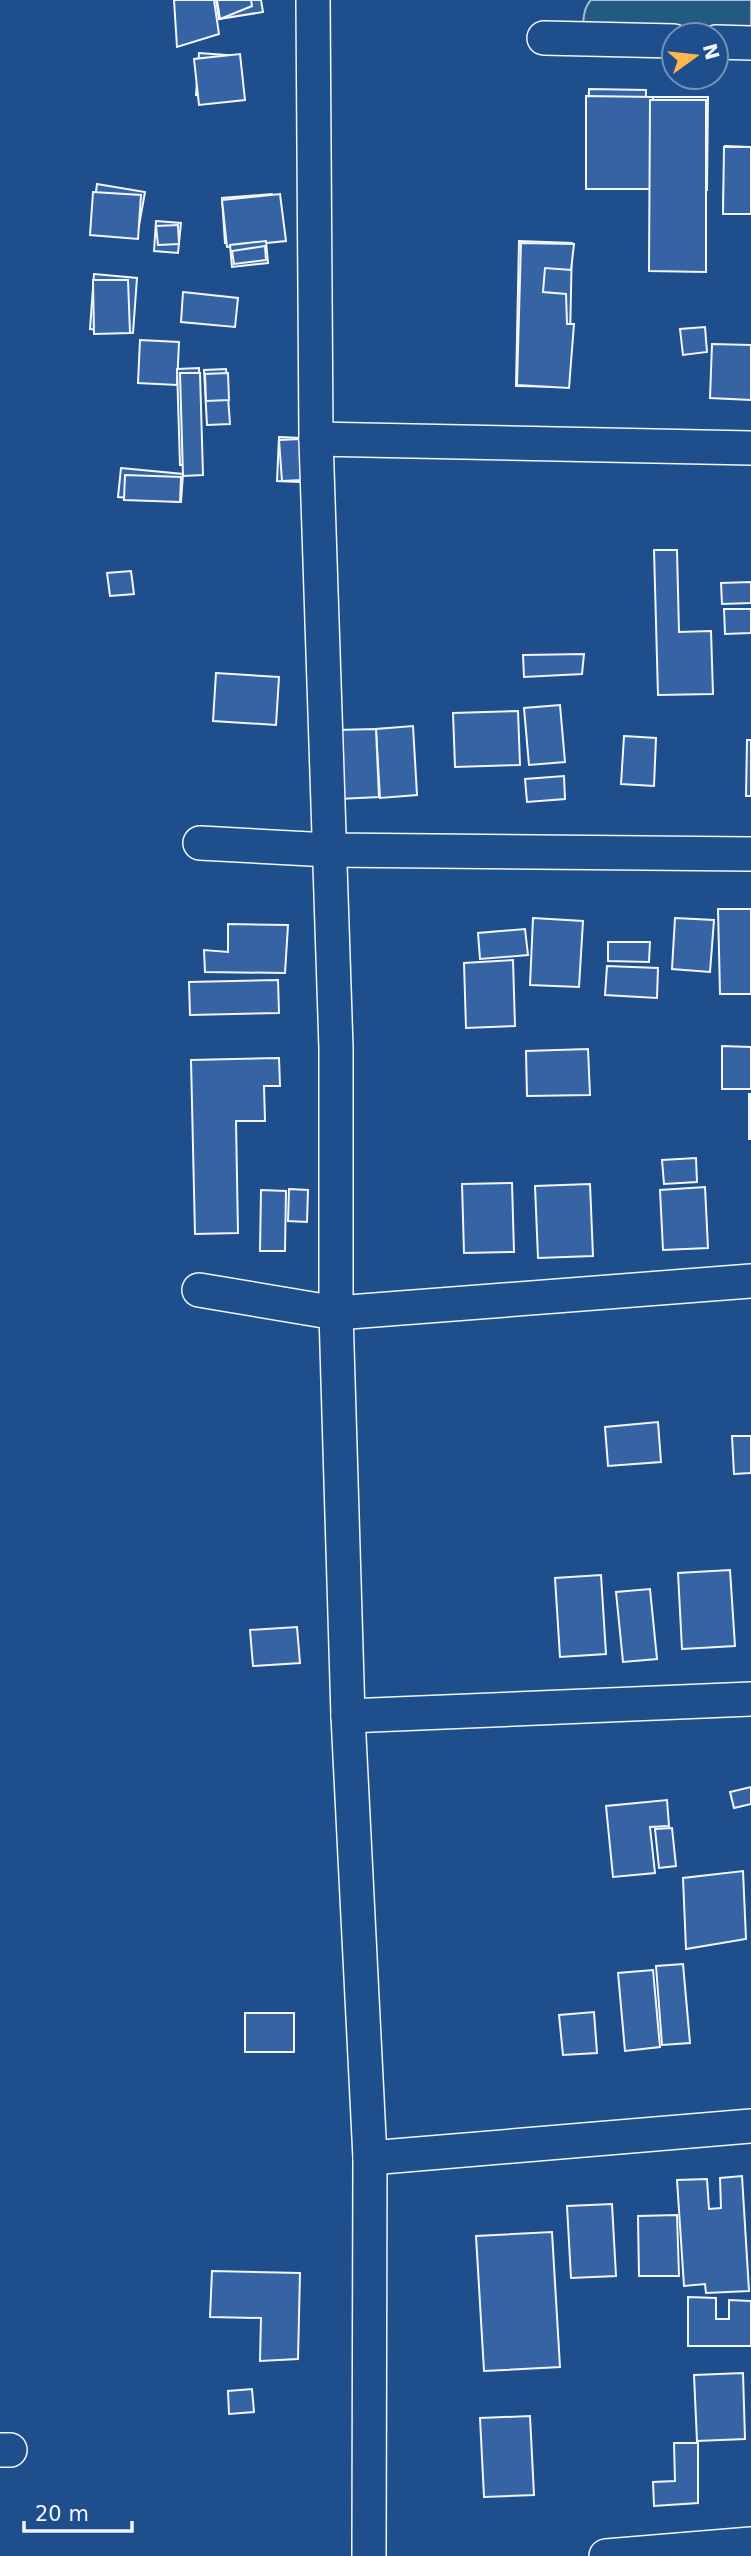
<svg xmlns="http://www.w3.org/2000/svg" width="751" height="2556" viewBox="0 0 751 2556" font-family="'DejaVu Sans',sans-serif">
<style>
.green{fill:#245a82;stroke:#a8bbd7;stroke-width:2}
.building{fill:#3563a3;stroke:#f2f6ff;stroke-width:2}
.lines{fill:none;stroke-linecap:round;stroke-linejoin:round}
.street-casing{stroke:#f2f6ff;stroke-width:36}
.street{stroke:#1f4e8c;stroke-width:33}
</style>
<rect width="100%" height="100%" fill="#1f4e8c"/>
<!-- green -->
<path class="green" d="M591 0H751V45L716 35 583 33C583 22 583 8 591 0Z"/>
<!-- building -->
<g class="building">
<path d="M174 0H214L219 34 177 47Z"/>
<path d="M216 0H261L263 12 219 19Z"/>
<path d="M217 0H251L252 6 220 19Z"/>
<path d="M199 53 239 56 236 99 196 95Z"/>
<path d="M240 54 245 100 199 105 194 59Z"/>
<path d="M589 89 646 90 644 189 586 187Z"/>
<path d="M586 96 653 97 652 189H586Z"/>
<path d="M653 97H708L707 190 652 189Z"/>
<path d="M650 100H706V272L649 271Z"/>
<path d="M725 146 751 147V214L723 213Z"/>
<path d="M724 147H751V214H723Z"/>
<path d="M97 184 145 192 138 231 92 223Z"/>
<path d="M93 192 141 195 138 239 90 235Z"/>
<path d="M272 194 276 239 225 243 222 198Z"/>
<path d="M280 194 286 241 227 247 222 200Z"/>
<path d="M156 221 181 223 178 253 154 251Z"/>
<path d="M178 225 179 244 158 245 156 226Z"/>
<path d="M266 241 268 263 232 267 230 245Z"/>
<path d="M519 241 572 243 569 387 516 386Z"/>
<path d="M521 243 574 244 571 270 545 268 543 292 566 294 567 324H574L569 388 517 385Z"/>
<path d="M265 246 266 260 234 264 232 251Z"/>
<path d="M94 274 137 278 133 333 90 329Z"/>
<path d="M93 280H128L130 333 94 334Z"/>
<path d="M183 292 238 298 235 327 181 322Z"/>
<path d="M705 327 707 352 683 355 680 329Z"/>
<path d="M140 340 179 342 177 385 138 383Z"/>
<path d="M712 344 751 345V400L710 398Z"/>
<path d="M199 368 202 465H180L177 369Z"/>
<path d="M226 369 230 424 207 425 204 370Z"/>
<path d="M180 373H200L203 475 183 476Z"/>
<path d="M228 373 229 400 206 401 205 374Z"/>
<path d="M279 437 301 438 299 482 277 481Z"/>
<path d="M300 439 302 480 282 481 279 440Z"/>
<path d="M121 468 183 474 181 502 118 497Z"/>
<path d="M125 475 181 477 180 502 124 500Z"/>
<path d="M654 550H677L679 632 711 631 713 694 658 695Z"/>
<path d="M131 571 134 594 110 596 107 573Z"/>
<path d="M751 582V603L722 604 721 583Z"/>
<path d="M724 609H751V633L725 634Z"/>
<path d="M584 654 582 674 524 677 523 655Z"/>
<path d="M216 673 279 677 276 725 213 721Z"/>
<path d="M560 705 565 762 529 765 524 708Z"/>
<path d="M518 711 520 765 455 767 453 713Z"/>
<path d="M413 726 417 795 380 798 376 729Z"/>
<path d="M376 729 379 797 339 799 336 730Z"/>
<path d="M624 736 656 738 654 786 621 784Z"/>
<path d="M747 740H751V796H746Z"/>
<path d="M564 776 565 799 527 802 525 779Z"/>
<path d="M718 909H751V994H720Z"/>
<path d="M533 918 583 921 579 987 530 985Z"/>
<path d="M675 918 714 920 710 972 672 969Z"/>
<path d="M228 924 288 925 285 973 205 972 204 950 228 952Z"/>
<path d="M525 929 528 955 480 959 478 933Z"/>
<path d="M608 942H650L649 962 608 961Z"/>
<path d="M513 960 515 1026 466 1028 464 963Z"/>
<path d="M607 966 658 968 657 998 605 995Z"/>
<path d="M278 980 279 1013 190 1015 189 982Z"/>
<path d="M722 1046 751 1047V1089H722Z"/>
<path d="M588 1049 590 1095 527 1096 526 1051Z"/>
<path d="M279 1058 280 1086H264L265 1121H236L238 1233 195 1234 191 1060Z"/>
<rect x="749" y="1094" width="2" height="45"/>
<path d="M696 1158 697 1182 664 1184 662 1160Z"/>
<path d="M512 1183 514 1252 464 1253 462 1184Z"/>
<path d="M590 1184 593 1256 538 1258 535 1186Z"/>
<path d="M705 1187 708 1248 663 1250 660 1190Z"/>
<path d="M289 1189 308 1190 307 1222 288 1221Z"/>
<path d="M261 1190 286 1191 285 1251H260Z"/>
<path d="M658 1422 661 1462 608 1466 605 1427Z"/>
<path d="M732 1436H751V1473L734 1474Z"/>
<path d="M730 1570 735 1646 682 1649 678 1573Z"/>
<path d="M601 1575 606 1654 560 1657 555 1578Z"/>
<path d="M650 1589 657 1659 623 1662 616 1592Z"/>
<path d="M297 1627 300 1663 253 1666 250 1630Z"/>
<path d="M751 1787V1804L734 1808 730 1792Z"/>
<path d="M667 1800 669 1826 650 1827 655 1873 613 1877 606 1806Z"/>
<path d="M672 1828 676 1866 659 1868 655 1829Z"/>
<path d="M743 1871 746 1939 686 1949 683 1878Z"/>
<path d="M683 1964 690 2043 662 2045 656 1966Z"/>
<path d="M653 1970 660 2047 625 2051 618 1973Z"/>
<path d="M594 2012 597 2053 563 2055 559 2015Z"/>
<rect x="245" y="2013" width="49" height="39"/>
<path d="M742 2176 749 2291 706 2293 705 2284 684 2286 677 2180 707 2179 709 2209 721 2208 720 2178Z"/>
<path d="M612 2204 616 2276 571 2278 567 2206Z"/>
<path d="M677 2215 679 2276H639L638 2216Z"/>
<path d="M552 2232 560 2367 484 2371 476 2236Z"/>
<path d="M212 2271 300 2273 298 2359 260 2361 261 2318 210 2317Z"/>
<path d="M688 2297 716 2298V2319H729V2300L751 2301V2346H688Z"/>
<path d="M743 2373 745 2439 697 2441 694 2375Z"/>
<path d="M252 2389 254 2412 229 2414 228 2391Z"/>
<path d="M530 2416 534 2495 484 2497 480 2418Z"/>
<path d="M674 2443H698V2503L654 2506 653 2482 675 2481Z"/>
</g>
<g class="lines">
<!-- street casing -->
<g class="street-casing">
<g id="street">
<path d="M313 0 316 439 336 1048V1313L348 1716 370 2158 369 2556"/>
<path d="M544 38 674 41"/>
<path d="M716 42 751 43"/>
<path d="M316 439 751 448"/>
<path d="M200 843 329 850 751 854"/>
<path d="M199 1290 336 1313 751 1281"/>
<path d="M348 1716 751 1699"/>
<path d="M370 2158 751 2126"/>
<path d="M0 2450H10"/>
<path d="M606 2556 751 2544"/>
</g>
</g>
<!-- street -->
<use href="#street" class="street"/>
</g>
<!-- north arrow -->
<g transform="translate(695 56) rotate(75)"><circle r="33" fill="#1f4e8c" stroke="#7391ba" stroke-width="2"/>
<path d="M0-5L12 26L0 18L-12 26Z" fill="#ffb74d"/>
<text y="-10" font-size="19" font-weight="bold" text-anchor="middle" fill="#f2f6ff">N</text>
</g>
<!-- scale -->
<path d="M24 2521v10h108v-10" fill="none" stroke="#f2f6ff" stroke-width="3.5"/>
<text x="35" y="2521" font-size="21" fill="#f2f6ff" stroke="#1f4e8c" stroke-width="5" paint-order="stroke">20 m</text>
</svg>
